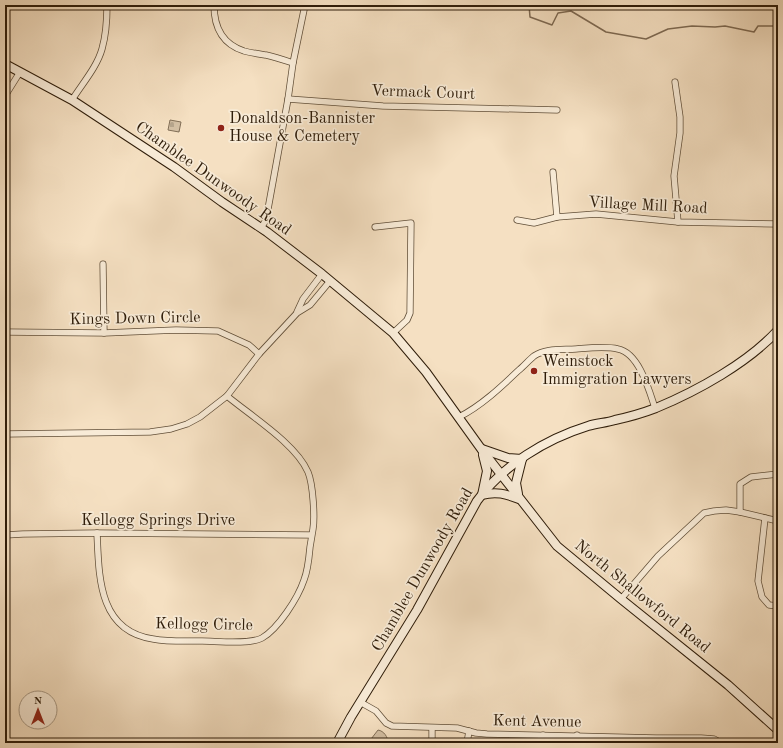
<svg xmlns="http://www.w3.org/2000/svg" width="783" height="748" viewBox="0 0 783 748" font-family="'Old Standard TT',serif">
<style>
.cemetery{fill:url(#cemetery-stones);stroke:#816e56}
.green{fill:#d3bfa3;stroke:#816e56}
.lines{fill:none;stroke-linecap:round;stroke-linejoin:round}
.stream{stroke:#7e6a53;stroke-width:1.5}
.street-casing{stroke:#604e38;stroke-width:7}
.secondary-casing{stroke:#2f1d0a;stroke-width:10}
.street{stroke:#f8ebd7;stroke-width:5.5}
.secondary{stroke:#f8ebd7;stroke-width:8}
.poi-dot{fill:#8f2418;stroke:#f8ebd7;stroke-width:1.5}
.labels{text-anchor:middle;dominant-baseline:central;stroke-width:3.5;stroke-linejoin:round;paint-order:stroke}
.street-label{font-size:16px;fill:#2f1d0a;stroke:#f8ebd7}
.poi-label{font-size:16px;fill:#2f1d0a;stroke:#f8ebd7;text-anchor:start}
</style>
<defs>
<pattern id="cemetery-stones" width="16" height="16" patternUnits="userSpaceOnUse"><rect width="16" height="16" fill="#d3bfa3"/><path d="M2 7V4a2 2 0 0 1 4 0v3zM10 15v-3a2 2 0 0 1 4 0v3z" fill="#b5a48b"/></pattern>
</defs>
<rect width="100%" height="100%" fill="#f5e0c2"/>
<filter id="stains"><feTurbulence type="fractalNoise" baseFrequency=".005" numOctaves="4"/><feColorMatrix values="0 0 0 0 .2 0 0 0 0 .09 0 0 0 0 .02 0 0 0 .5 -.17"/></filter>
<radialGradient id="worn" r=".72"><stop offset=".6" stop-color="#630" stop-opacity="0"/><stop offset="1" stop-color="#630" stop-opacity=".3"/></radialGradient>
<!-- cemetery -->
<g class="cemetery">
<path d="M170 120 181 122 179 132 168 130Z"/>
<path d="M583 540 590 546 583 554 576 548Z"/>
</g>
<!-- green -->
<path class="green" d="M378 730C384 731 388 737 388 743H368Z"/>
<g class="lines">
<!-- stream -->
<path class="stream" d="M529 5 530 17 552 25 558 13 571 11 606 32 646 39 668 29 692 26 715 27 725 26 754 32 758 26H778"/>
<!-- street casing -->
<g class="street-casing">
<g id="street">
<path d="M214 5C214 27 222 44 244 51 251 53 259 54 266 55 275 57 284 60 293 63"/>
<path d="M675 82 680 117V133L674 176 678 222"/>
<path d="M5 96 20 72"/>
<path d="M288 99 383 106 557 110"/>
<path d="M72 100C82 84 97 67 102 49 106 35 107 19 107 5"/>
<path d="M553 172 557 217"/>
<path d="M517 220 534 223 557 217 596 214 678 222 778 224"/>
<path d="M375 227 411 223 410 313 407 320 393 333"/>
<path d="M261 228 266 220 288 99 293 63 305 5"/>
<path d="M103 264 104 333"/>
<path d="M297 312 303 299 322 274"/>
<path d="M5 332 104 333 176 330 218 331 249 345 259 354"/>
<path d="M459 417C481 406 501 387 519 370 524 366 529 360 534 356 546 348 562 350 576 349 589 348 605 346 618 349 639 353 649 390 655 408"/>
<path d="M5 434 150 432 171 429 187 424 200 417 227 396 259 354 297 313 310 305 330 281"/>
<path d="M740 512V484L751 477 778 474"/>
<path d="M765 518 758 581 762 597 769 605 778 606"/>
<path d="M97 533C99 576 98 631 153 639 169 642 186 641 202 641 216 641 249 645 262 638 278 629 298 598 304 580 308 570 309 558 310 547 311 541 312 535 313 529 315 517 313 484 308 472 296 444 251 416 227 396"/>
<path d="M5 535 23 534 97 533 311 535"/>
<path d="M621 599 658 556 704 513 714 511 726 510 740 512 778 521"/>
<path d="M360 702 376 711 386 723 392 726 457 728 476 733 487 734 656 738H701L714 739 721 743"/>
<path d="M432 743V728"/>
<path d="M467 743 469 731"/>
<path d="M543 743V735"/>
<path d="M577 743V735"/>
<path d="M774 743 778 738"/>
</g>
</g>
<!-- secondary casing -->
<g class="secondary-casing">
<g id="secondary">
<path d="M5 64 72 100 174 167 222 202 267 232 322 274 393 333 426 372 482 450 557 546 621 599 728 685 778 730"/>
<path d="M482 449 508 458 522 459"/>
<path d="M483 455 487 471 482 495C496 491 506 494 519 499"/>
<path d="M518 494 516 483 522 459"/>
<path d="M337 743 351 717 417 610 477 501C503 465 546 439 588 426 597 423 606 423 615 420 629 417 643 413 656 408 697 391 748 363 778 330"/>
</g>
</g>
<!-- street -->
<use href="#street" class="street"/>
<!-- secondary -->
<use href="#secondary" class="secondary"/>
</g>
<!-- markers -->
<g class="poi-dot">
<circle cx="221" cy="128" r="4"/>
<circle cx="534" cy="371" r="4"/>
</g>
<g class="labels">
<!-- street labels -->
<g class="street-label">
<text transform="translate(423 93) rotate(2)">Vermack Court</text>
<text transform="translate(213 179) rotate(35)">Chamblee Dunwoody Road</text>
<text transform="translate(648 206) rotate(3)">Village Mill Road</text>
<text transform="translate(135 319) rotate(-1)">Kings Down Circle</text>
<text x="158" y="521">Kellogg Springs Drive</text>
<text transform="translate(423 570) rotate(-60)">Chamblee Dunwoody Road</text>
<text transform="translate(642 597) rotate(39)">North Shallowford Road</text>
<text transform="translate(204 625) rotate(1)">Kellogg Circle</text>
<text transform="translate(537 722) rotate(1)">Kent Avenue</text>
</g>
<!-- poi labels -->
<g class="poi-label">
<text x="229" y="119">Donaldson-Bannister<tspan x="229" dy="18">House &amp; Cemetery</tspan></text>
<text x="542" y="362">Weinstock<tspan x="542" dy="18">Immigration Lawyers</tspan></text>
</g>
</g>
<!-- margin -->
<rect width="783" height="748" fill="none" stroke="#f5e0c2" stroke-width="20"/>
<rect x="6" y="6" width="771" height="736" fill="none" stroke="#2f1d0a" stroke-width="2"/>
<rect x="10" y="10" width="763" height="728" fill="none" stroke="#2f1d0a"/>
<!-- north arrow -->
<g transform="translate(38 710)"><circle r="19" fill="#f8ebd7" stroke="#a89985"/>
<path d="M0-3L7 15L0 10L-7 15Z" fill="#8f2418"/>
<text y="-6" font-size="11" font-weight="bold" text-anchor="middle" fill="#2f1d0a">N</text>
</g>
<rect width="100%" height="100%" filter="url(#stains)"/>
<rect width="100%" height="100%" fill="url(#worn)"/>
</svg>
